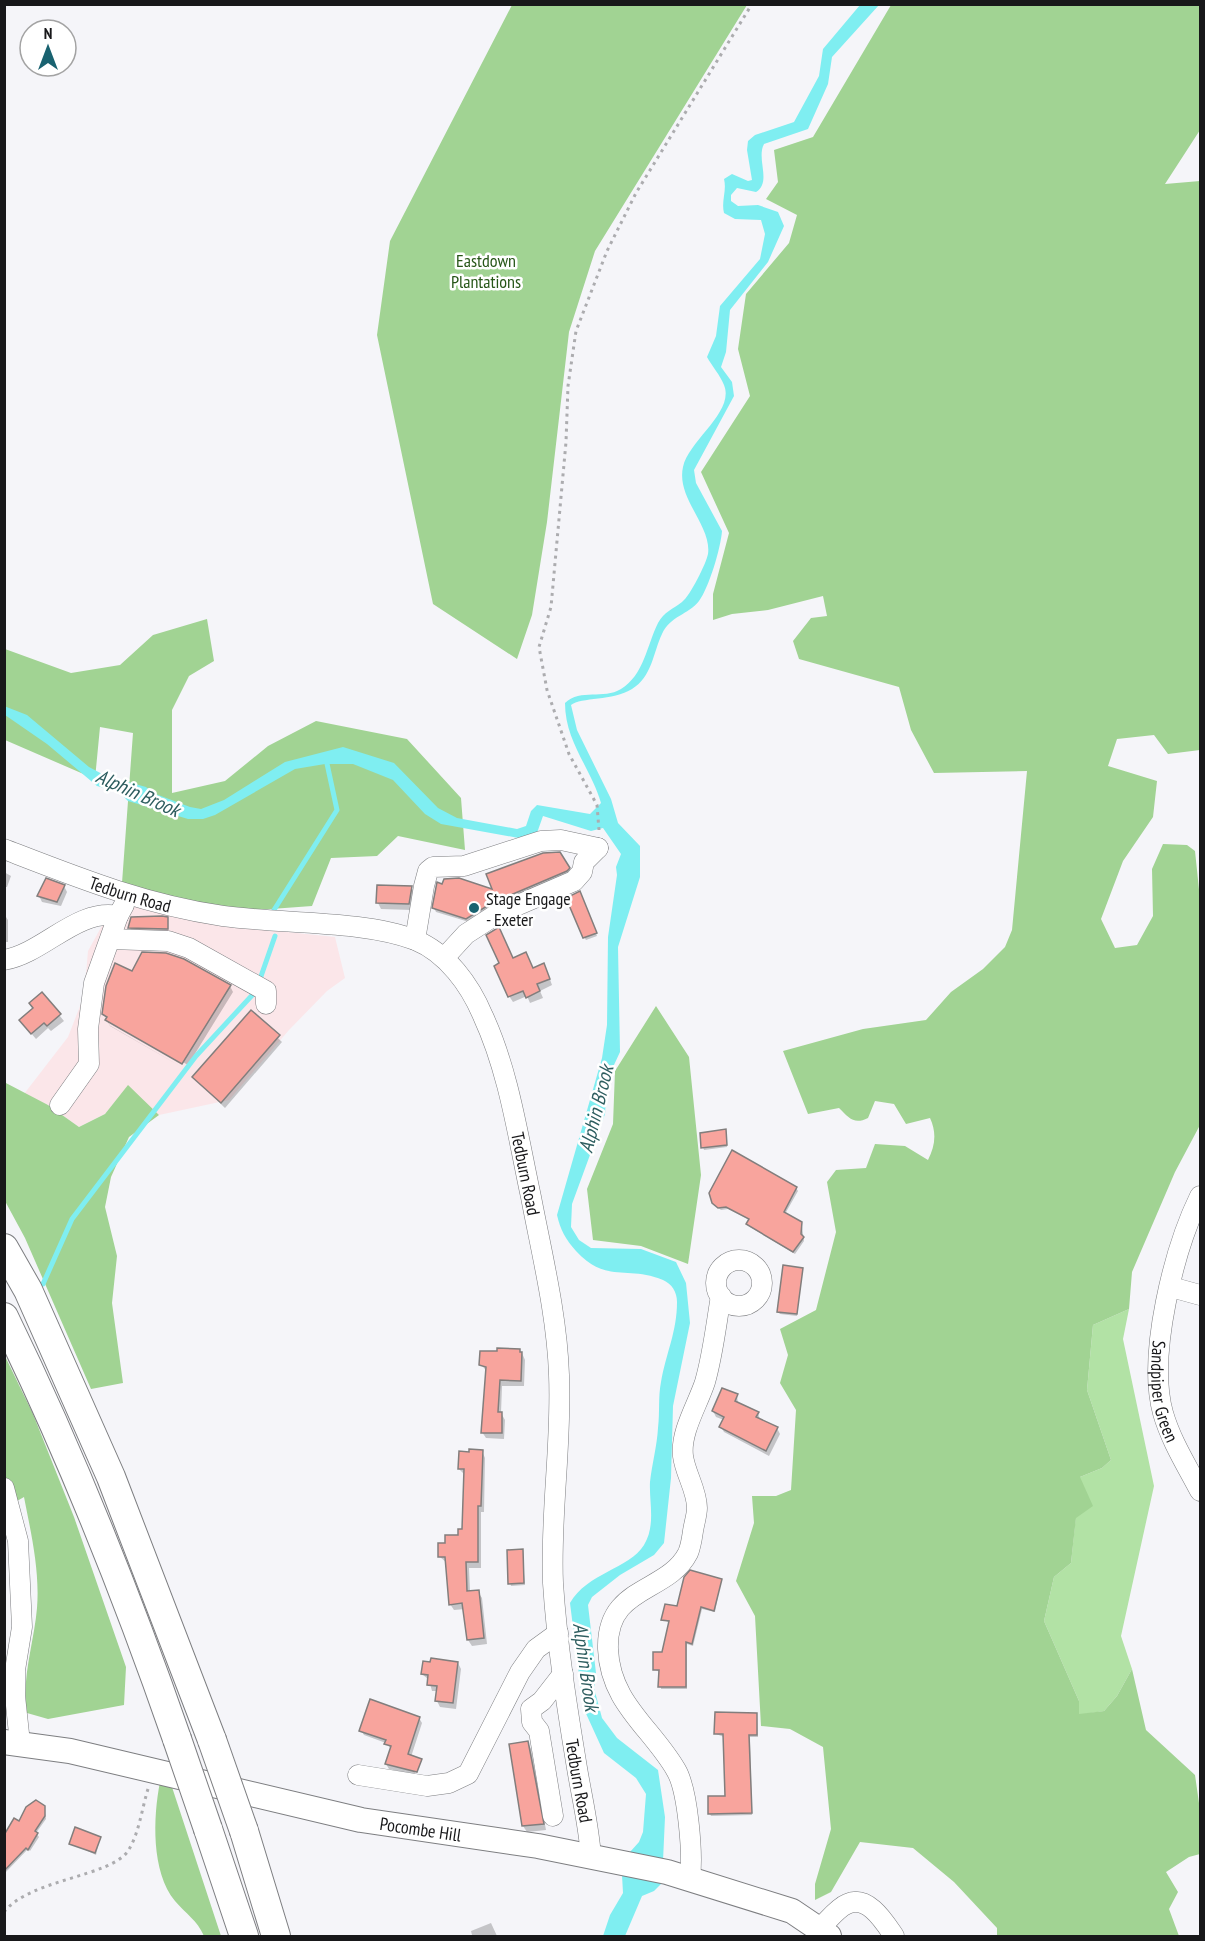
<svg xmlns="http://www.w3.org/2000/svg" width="1205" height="1941" viewBox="0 0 1205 1941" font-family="'PT Sans Narrow',sans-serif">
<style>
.commercial{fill:#fbe6e9}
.green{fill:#b2e2a5}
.forest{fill:#a1d393}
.water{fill:#7feef1}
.shadow{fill:#0003}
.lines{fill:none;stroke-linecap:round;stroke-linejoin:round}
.stream{stroke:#7feef1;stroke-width:5}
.building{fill:#f8a49d;stroke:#827e7d;stroke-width:1.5}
.minor-casing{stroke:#7d7e81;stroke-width:21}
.major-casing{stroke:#7d7e81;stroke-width:26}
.highway-casing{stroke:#7d7e81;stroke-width:30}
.path{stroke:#acacaf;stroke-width:3;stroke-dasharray:3 4.5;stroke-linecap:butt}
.minor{stroke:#fff;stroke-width:20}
.major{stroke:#fff;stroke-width:24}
.highway{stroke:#fff;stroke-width:28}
.highway-bridge-casing{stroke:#7d7e81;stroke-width:30;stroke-linecap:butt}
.highway-bridge{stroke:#fff;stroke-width:28}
.poi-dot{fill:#196270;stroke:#fff;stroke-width:2}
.labels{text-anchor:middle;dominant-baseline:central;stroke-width:5;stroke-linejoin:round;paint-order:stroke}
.park-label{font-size:18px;fill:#275618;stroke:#fff}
.street-label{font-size:18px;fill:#18181a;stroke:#fff}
.poi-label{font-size:18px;fill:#18181a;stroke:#fff;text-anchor:start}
.water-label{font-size:20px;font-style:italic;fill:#2d5d5f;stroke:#fff}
</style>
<rect width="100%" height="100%" fill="#f5f5f9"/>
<!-- commercial -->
<path class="commercial" d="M115 902 203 923 335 937 345 978 327 991 289 1030 229 1100 159 1115 128 1086 105 1114 79 1127 48 1105 24 1094 68 1037 84 996 88 951Z"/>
<!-- green -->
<path class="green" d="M1129 1309 1123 1339 1154 1486 1121 1636 1132 1669 1117 1696 1104 1711 1079 1715V1701L1044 1621 1054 1577 1071 1563 1080 1477 1102 1468 1111 1460 1087 1390 1093 1325Z"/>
<!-- forest -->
<g class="forest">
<path d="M512 5H747L595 251 569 332 547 522 532 615 517 659 433 604 377 335 390 241Z"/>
<path d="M891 5H1200V130L1165 184 1200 181V750L1168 754 1154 735 1117 739 1108 766 1157 781 1153 817 1123 861 1101 919 1115 948 1137 945 1153 916 1152 869 1163 844 1187 845 1195 851 1200 899V1125L1175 1172 1132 1272 1129 1309 1093 1325 1087 1390 1111 1460 1102 1468 1080 1477 1093 1506 1076 1518 1071 1563 1054 1577 1044 1621 1079 1701V1714L1104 1711 1117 1696 1132 1669 1146 1730 1195 1775 1200 1810V1854L1189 1857 1166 1872 1178 1892 1169 1909 1179 1936H997V1928L954 1882 913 1848 860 1842 831 1892 815 1900V1884L831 1829 823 1747 790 1729 761 1726 755 1616 736 1581 754 1523 752 1496H776L791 1490 796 1410 780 1383 788 1355 780 1329 816 1310 836 1232 827 1182 836 1170 866 1168 875 1144 905 1146 928 1160C935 1146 937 1133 930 1118L906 1124 894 1104 875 1101 868 1118C854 1125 849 1118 839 1108L808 1114 783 1051 863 1029 926 1020 951 992 983 969 1005 947 1012 930 1027 771 934 773 911 730 899 687 799 659 793 641 811 618 827 616 823 596 768 610 732 614 713 620V594L729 533 701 472 750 396 738 349 746 294 789 243 797 215 766 199 778 182 774 150 813 137Z"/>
<path d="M207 619 214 661 189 676 172 710V793L225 781 268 746 316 721 407 739 461 798 465 850 398 836 377 856 331 858 312 906 242 911 162 902 122 883 133 733 100 727 95 779 5 740V649L71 673 120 665 153 635Z"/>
<path d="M656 1006 689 1057 701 1175 688 1264 641 1246 593 1240 587 1189 613 1124 615 1071Z"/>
<path d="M4 1082 48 1105 79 1127 105 1114 128 1085 159 1115 129 1137 111 1177 105 1207 117 1256 112 1303 123 1383 91 1389 25 1238 5 1201Z"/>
<path d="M4 1354 33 1414 74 1517 126 1667 124 1705 48 1719 27 1713C21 1679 34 1643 37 1608 40 1571 31 1533 24 1497L5 1508Z"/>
<path d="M170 1781 221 1936H204C197 1920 186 1914 175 1901 151 1872 153 1817 160 1782Z"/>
</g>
<!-- water -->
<path class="water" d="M860 5H879L832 57 828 84 808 129 764 144C756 159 772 182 756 192L737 188 731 195V201L738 206 758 205 778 212 784 226 768 262 730 310 726 352 721 367 732 382 734 396 694 470 696 483 722 531C721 547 709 588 699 601 688 615 670 616 662 634 653 653 652 677 632 689 613 701 581 697 571 705L577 730 611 799 618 823 640 846V877L618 947 620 1052 607 1080 605 1114 572 1204 571 1227 579 1240 591 1248 641 1249 676 1262 686 1283 690 1323 673 1406 671 1478 664 1543 654 1555 620 1575 592 1597 588 1605 596 1673 594 1688 602 1718 617 1738 658 1770 665 1817 662 1883 654 1891 642 1896 625 1936H603L610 1915 623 1893 622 1875 630 1852 639 1842 643 1832 646 1794 636 1778 604 1753 583 1707 570 1603C587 1573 629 1569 644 1545 656 1525 649 1503 650 1482 652 1464 657 1446 658 1428 660 1412 658 1397 661 1382 666 1353 677 1332 677 1302 677 1292 672 1284 663 1280 627 1265 606 1284 576 1251 566 1240 560 1229 557 1215L602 1058 607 1025 608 937 617 875 616 867 621 854 603 828 591 831 543 816 537 833 524 839 441 824 425 814 393 780 353 764H325L295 769 215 815 203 819H188L128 801 119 792 97 786 47 744 5 715 4 706 27 715 89 767 106 776 146 787 153 793 190 807 201 809 224 800 285 762 343 747 394 763 438 808 457 818 517 829 526 826 531 811 537 805 590 814 601 803C591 768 565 742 565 703 581 688 603 700 621 689 644 675 647 645 658 623 664 612 673 609 682 602 690 596 706 564 708 554 712 526 676 498 683 467 689 440 735 412 724 385 720 375 712 366 707 357L716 336 720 306 760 259 765 234 761 220 735 219 724 213C721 201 727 191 724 179L732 174 748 181 752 180 747 150 748 141 755 135 794 122 819 76 823 49Z"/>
<!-- shadow -->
<g class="shadow">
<path d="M569 867 571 872 469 922 436 912 434 908Z"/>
<path d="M4 872 11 876 7 887H4Z"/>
<path d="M64 886 67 892 61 906 42 902 39 896Z"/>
<path d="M411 887 415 893 412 910 381 909 378 903Z"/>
<path d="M581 895 597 936 586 940 584 937Z"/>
<path d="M4 914 8 920V942H4Z"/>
<path d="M167 919 168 931 131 930 130 927Z"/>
<path d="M513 959 533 970 547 971 552 985 540 991 543 998 530 1003 527 996 513 1002 509 996Z"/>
<path d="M133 973 230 986 233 992 188 1065 109 1021V1025L185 1069 110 1026 107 1020 104 1013Z"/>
<path d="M42 994 64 1021 51 1031 48 1028 36 1039 25 1026Z"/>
<path d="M251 1012 282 1042 225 1108 194 1078Z"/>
<path d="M726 1133 727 1147 704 1150 703 1147Z"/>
<path d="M796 1188 798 1191 785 1214 802 1226 804 1241 795 1254 750 1227V1220L728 1209 721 1210 716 1206Z"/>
<path d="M802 1269 797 1316 780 1314 778 1312Z"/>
<path d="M522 1353 525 1360 524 1386H502L501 1413 505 1420 504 1439 486 1438 482 1432 487 1372 481 1364Z"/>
<path d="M737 1395 738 1404 758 1413 760 1420 777 1428 780 1434 769 1456 724 1432 721 1427 724 1420 716 1417 713 1411Z"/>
<path d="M482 1451 485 1458 484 1512H481V1568H469L470 1592H478L482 1598 487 1644 472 1646 468 1640 465 1609 454 1610 450 1604 447 1563 440 1557 464 1530 465 1475 459 1469Z"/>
<path d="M522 1550 525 1585 511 1586 510 1583Z"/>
<path d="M721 1580 715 1612 702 1609 693 1646 687 1644V1689H661L660 1672 655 1670 663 1654 670 1623 663 1619Z"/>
<path d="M458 1663 461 1669 456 1709 440 1707 437 1701 438 1691H432L429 1680 422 1674Z"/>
<path d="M757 1715 758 1737H750L752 1815 711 1816 710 1814 727 1797 724 1737 716 1734Z"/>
<path d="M419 1718 422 1723 411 1757 422 1762H419L414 1775 389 1769 386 1764 392 1750 386 1743 364 1735 361 1730Z"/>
<path d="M528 1743 531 1749 546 1830 527 1832 523 1826Z"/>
<path d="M44 1807 46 1819 36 1833 39 1837 30 1851 28 1849 4 1874V1850L20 1822Z"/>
<path d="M100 1838 96 1855 71 1843Z"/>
<path d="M491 1923 497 1936H468L472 1935 471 1931Z"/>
</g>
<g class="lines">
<!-- stream -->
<g class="stream">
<path d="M274 910 337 810 326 759"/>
<path d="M259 982 275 936"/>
<path d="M43 1284 72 1219 196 1056 256 991"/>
</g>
</g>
<!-- building -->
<g class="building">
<path d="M560 852 570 868 567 871 492 903 466 919 432 908 437 882 442 884 444 879 459 878 492 889 486 874 543 853Z"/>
<path d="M46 878 65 885 57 902 37 896Z"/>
<path d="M377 885 412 886 409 904 376 903Z"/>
<path d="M580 891 597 933 583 938 566 898Z"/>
<path d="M162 916 168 917V929L128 928 131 917Z"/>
<path d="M499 927 513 958 526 952 533 968 544 963 550 979 537 984 540 991 526 998 523 991 508 997 494 966 499 963 486 935Z"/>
<path d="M142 952 166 953 184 959 231 985 182 1064 105 1020 107 1017 102 1014 106 986 115 963 132 971Z"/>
<path d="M42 992 61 1014 47 1026 44 1023 31 1034 19 1020 33 1008 29 1003Z"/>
<path d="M251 1010 280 1035 221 1103 192 1077Z"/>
<path d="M726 1129 727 1145 701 1148 700 1133Z"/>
<path d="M732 1150 797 1187 784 1212 802 1222 801 1234 804 1237 793 1252 746 1224 749 1219 726 1207 718 1208 712 1203 709 1193Z"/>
<path d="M783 1265 803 1268 797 1314 777 1312Z"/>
<path d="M497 1348 520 1349V1352H522L521 1381 500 1380 498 1412H502V1433H481L486 1367 479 1365 480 1351H497Z"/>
<path d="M722 1388 738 1394 735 1401 759 1412 756 1417 778 1427 766 1451 719 1427 724 1417 712 1411Z"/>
<path d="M469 1449 483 1450 481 1506H478V1562H466L467 1591 479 1590 484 1638 467 1640 462 1603 449 1605 445 1557H438V1543H445V1535H458V1529H462L464 1469H458L459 1451 469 1452Z"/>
<path d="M523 1549 524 1583 508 1584 507 1550Z"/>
<path d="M690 1570 722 1579 714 1611 701 1607 692 1644 686 1642V1687H658L659 1670H653V1652H662L669 1621 661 1620 665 1604 677 1606 684 1577Z"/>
<path d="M431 1658 458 1662 453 1703 435 1701 437 1686 427 1685 428 1675 421 1674 423 1661 430 1662Z"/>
<path d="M370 1699 420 1717 408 1754 422 1759 417 1772 385 1764 391 1746 384 1744 386 1740 359 1731Z"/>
<path d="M715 1712 757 1713V1735H749L752 1813 708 1814V1796H725L723 1734H714Z"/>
<path d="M528 1741 544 1824 522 1826 509 1744Z"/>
<path d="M36 1800 45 1806V1816L35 1831 38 1833 28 1850 26 1848 4 1871V1835L14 1818 19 1821 26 1807Z"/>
<path d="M75 1827 101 1837 95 1853 69 1844Z"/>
</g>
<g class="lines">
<!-- minor casing -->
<g class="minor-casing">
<g id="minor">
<path id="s1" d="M4 849C79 878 143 904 223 916 280 924 363 920 415 940 447 953 470 985 483 1016 509 1072 518 1137 531 1197 542 1255 557 1315 559 1375 562 1444 550 1514 553 1583 557 1645 567 1707 577 1768 582 1798 589 1827 591 1857"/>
<path d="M111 939 168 941 189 948 266 991V1004"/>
<path d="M415 940 424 886 428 871 433 867 464 866 541 841 561 840 598 848"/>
<path d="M444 958 466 934 497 914 574 881 582 872 584 862 598 848"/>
<path d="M4 960C44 953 77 908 118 916L124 905"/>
<path d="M60 1105 89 1064 88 1029 94 983 118 916"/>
<path id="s2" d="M1200 1196C1174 1249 1147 1355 1163 1413 1171 1441 1187 1466 1200 1491"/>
<circle cx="739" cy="1283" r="23"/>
<path d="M1171 1287 1200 1295"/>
<path d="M4 1488 18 1541 22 1627 15 1670V1696L20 1743"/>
<path d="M358 1775 427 1786 449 1783 468 1774 520 1672 536 1649 558 1633"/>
<path d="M553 1816 539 1731 532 1722 531 1709 542 1701 563 1674"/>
<path d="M690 1878C693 1854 688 1790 676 1770 652 1728 610 1703 608 1649 606 1585 667 1594 688 1553 691 1546 692 1538 693 1531 694 1524 697 1515 697 1508 697 1490 685 1473 683 1456 680 1432 698 1404 705 1382 713 1354 716 1325 721 1296"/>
<path d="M819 1929C827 1922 837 1908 847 1904 868 1894 885 1923 894 1936"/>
</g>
</g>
<!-- major casing -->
<g class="major-casing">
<g id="major">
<path id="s3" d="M4 1742 70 1751 361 1820 538 1846 667 1872 792 1911 829 1936"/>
</g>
</g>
<!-- highway casing -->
<g class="highway-casing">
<g id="highway">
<path d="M4 1248 28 1290 111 1477 212 1740"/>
<path d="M4 1317C71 1454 127 1595 177 1739"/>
<path d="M208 1829 244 1936"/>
<path d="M244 1831 276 1936"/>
</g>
</g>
<!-- path -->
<g class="path">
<path d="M599 830 597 805 569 754 547 690 539 647 551 607 566 442 568 386 576 331 607 251 636 193 752 4"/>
<path d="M4 1912C30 1879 110 1877 128 1851 139 1834 142 1808 148 1789"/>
</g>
<!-- minor -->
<use href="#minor" class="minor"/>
<!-- major -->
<use href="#major" class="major"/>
<!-- highway -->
<use href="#highway" class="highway"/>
<!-- highway-bridge casing -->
<g class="highway-bridge-casing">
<g id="highway-bridge">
<path d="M177 1739 208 1829"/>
<path d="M212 1740 244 1831"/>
</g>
</g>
<!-- highway-bridge -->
<use href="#highway-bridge" class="highway-bridge"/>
</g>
<!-- markers -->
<circle class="poi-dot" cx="474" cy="908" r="6"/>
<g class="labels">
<!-- park labels -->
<g class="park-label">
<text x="486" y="260">Eastdown<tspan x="486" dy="21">Plantations</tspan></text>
</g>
<!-- street labels -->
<g class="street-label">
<text stroke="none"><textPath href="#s1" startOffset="134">Tedburn Road</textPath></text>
<text stroke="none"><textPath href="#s1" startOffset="692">Tedburn Road</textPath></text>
<text stroke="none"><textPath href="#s2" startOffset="202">Sandpiper Green</textPath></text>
<text stroke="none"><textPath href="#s1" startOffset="1304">Tedburn Road</textPath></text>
<text stroke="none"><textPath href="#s3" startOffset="426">Pocombe Hill</textPath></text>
</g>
<!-- poi labels -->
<g class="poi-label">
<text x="486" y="898">Stage Engage<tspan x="486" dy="21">- Exeter</tspan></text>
</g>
<!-- water labels -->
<g class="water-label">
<text transform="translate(138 793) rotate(24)">Alphin Brook</text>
<text transform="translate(596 1109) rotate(-76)">Alphin Brook</text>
<text transform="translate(586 1667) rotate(82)">Alphin Brook</text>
</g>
</g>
<!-- border -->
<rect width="1205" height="1941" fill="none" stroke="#18181a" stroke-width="12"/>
<!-- north arrow -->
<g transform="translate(48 48)"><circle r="28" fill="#ffffff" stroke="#a3a3a3" stroke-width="1.5"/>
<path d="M0-4.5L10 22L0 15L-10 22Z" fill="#196270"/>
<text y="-9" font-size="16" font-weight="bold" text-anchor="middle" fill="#18181a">N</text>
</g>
</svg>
